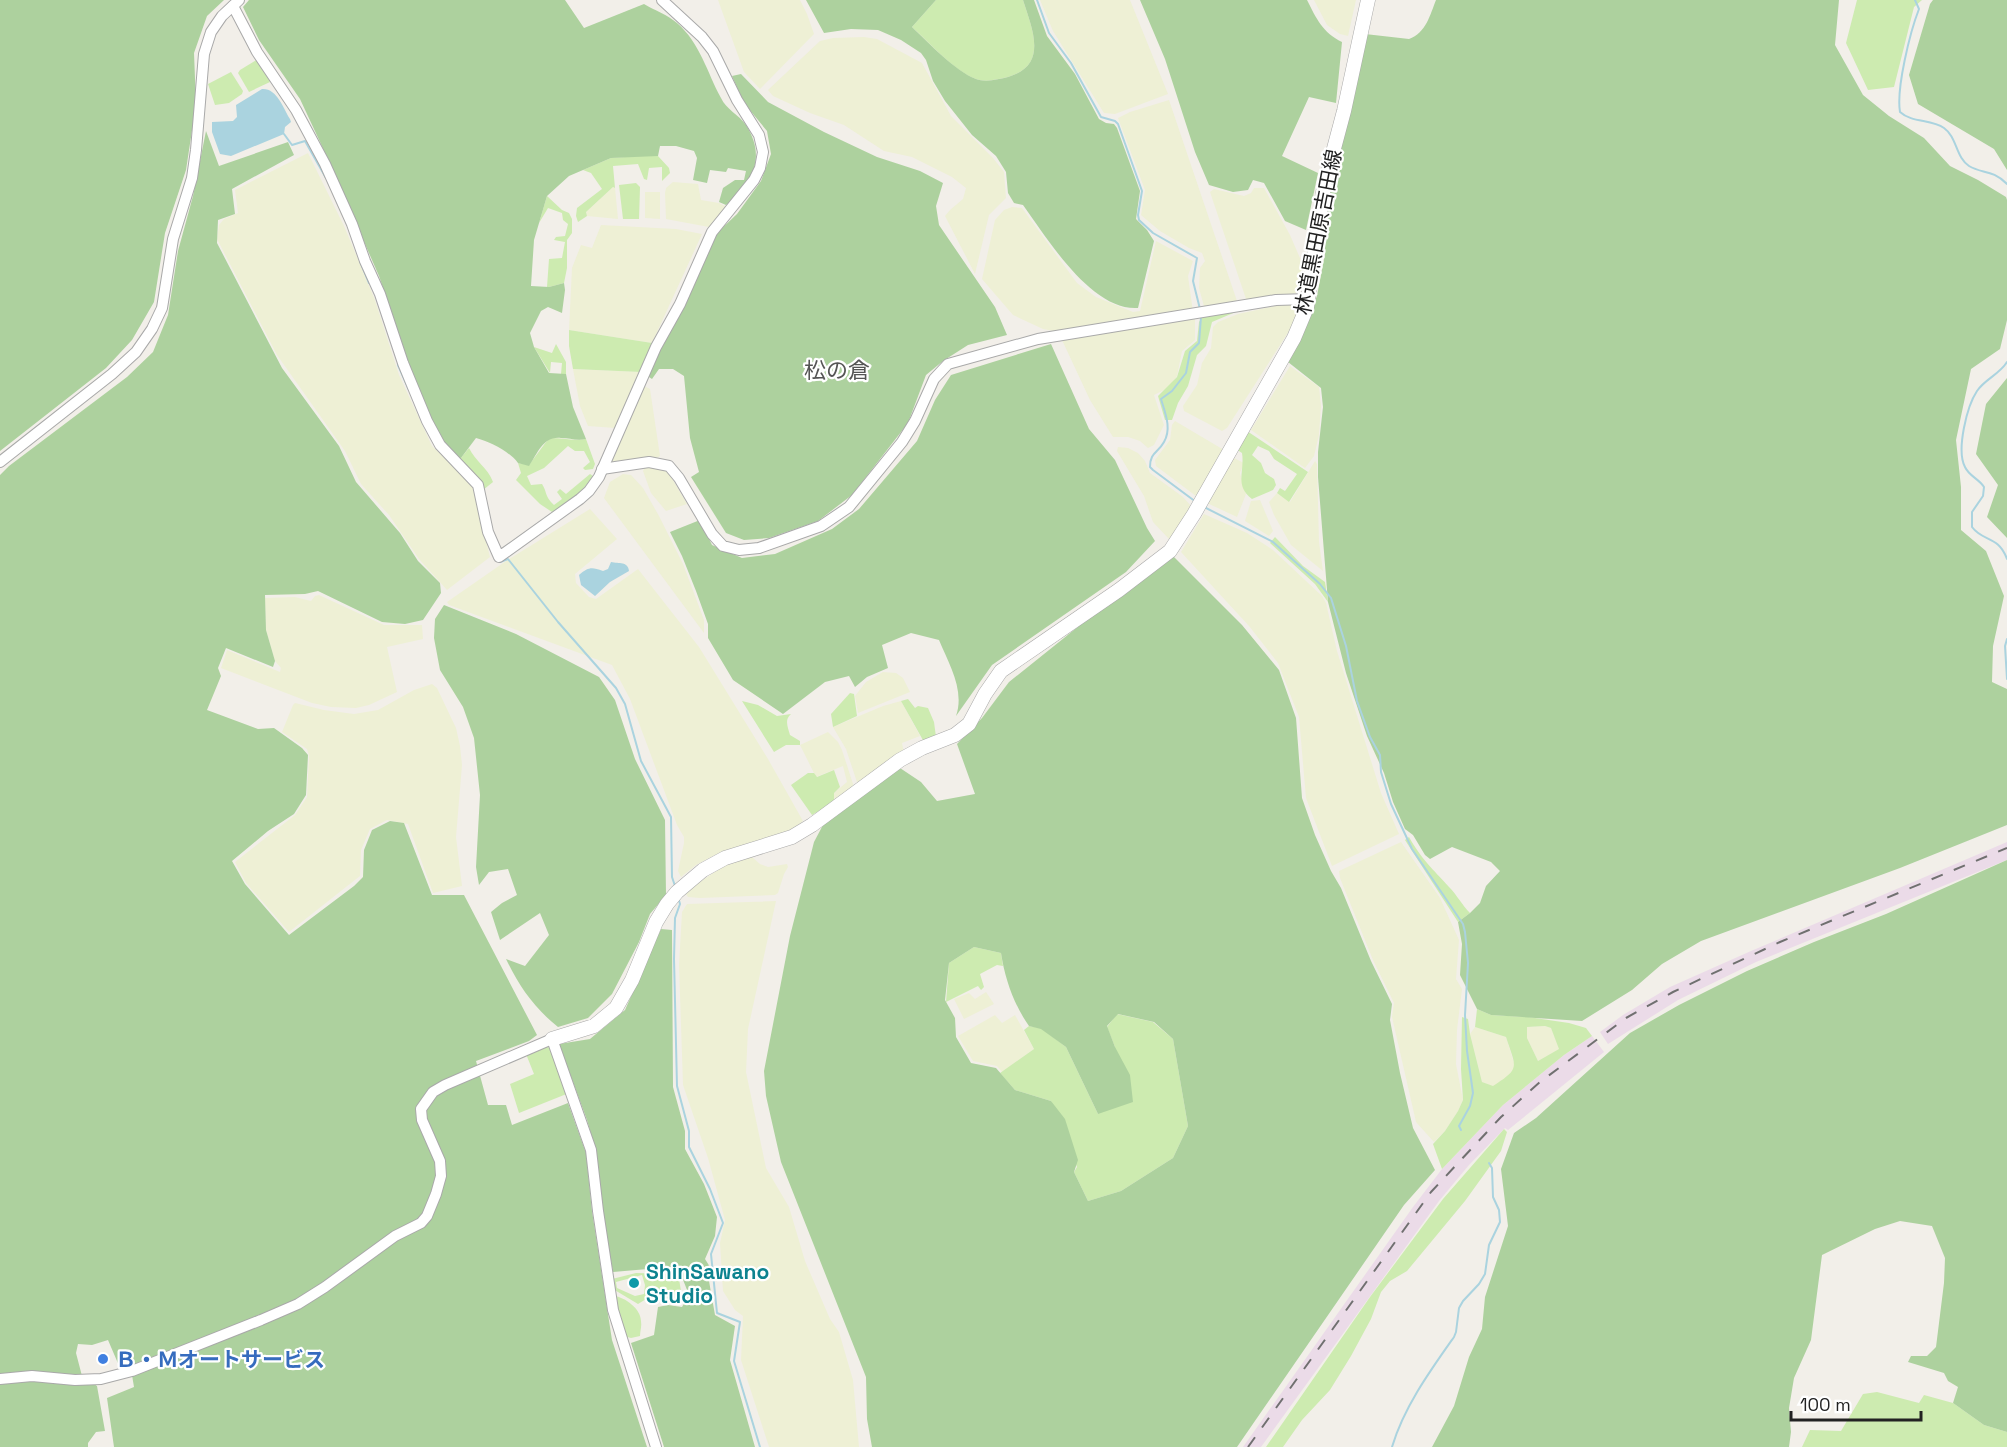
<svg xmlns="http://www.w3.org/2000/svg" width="2007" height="1447" viewBox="0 0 2007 1447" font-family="'Space Grotesk','Noto Sans JP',sans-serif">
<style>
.industrial{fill:#ebdbe8}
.farmland{fill:#eef0d5}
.grass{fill:#cdebb0;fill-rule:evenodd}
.forest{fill:#add19e;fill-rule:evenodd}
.water{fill:#aad3df}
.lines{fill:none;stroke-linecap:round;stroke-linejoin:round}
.stream{stroke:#aad3df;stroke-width:2}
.minor-casing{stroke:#a9a9a9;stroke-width:12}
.tertiary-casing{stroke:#a9a9a9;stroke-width:15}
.minor{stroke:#fff;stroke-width:10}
.tertiary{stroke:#fff;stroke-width:14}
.rail{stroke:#707070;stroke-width:2;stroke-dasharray:12 12;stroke-linecap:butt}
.culture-dot{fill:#0f9aa8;stroke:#fff;stroke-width:2}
.shop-dot{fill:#3f7fe0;stroke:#fff;stroke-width:2}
.labels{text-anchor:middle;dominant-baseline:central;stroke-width:4.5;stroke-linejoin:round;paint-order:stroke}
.street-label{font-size:21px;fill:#222;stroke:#fff}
.culture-label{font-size:21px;font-weight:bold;fill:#0d838f;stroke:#fff;text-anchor:start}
.shop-label{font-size:21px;font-weight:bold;fill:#366cbe;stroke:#fff;text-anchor:start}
.neighbourhood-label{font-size:22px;fill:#555;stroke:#fff}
</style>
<rect width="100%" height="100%" fill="#f2efe9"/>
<!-- industrial -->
<g class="industrial">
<path d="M2007 842V860L1756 962 1678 1000 1608 1044 1600 1032 1623 1015 1670 987 1751 951Z"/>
<path d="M1592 1036 1604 1052 1508 1130 1505 1128 1469 1165 1439 1201 1261 1447H1243L1413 1207 1442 1169 1503 1105 1564 1055Z"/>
</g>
<!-- farmland -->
<g class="farmland">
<path d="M718 0H800L807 14 814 34 760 89 744 72Z"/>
<path d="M1040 0H1130L1168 94 1115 114 1104 113 1053 31Z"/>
<path d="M1314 0H1356L1348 36 1340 34 1327 25Z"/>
<path d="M864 37 877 39 922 63 951 116 993 158 1004 172 1006 198 989 215 975 274 945 216 950 210 963 199 966 188 952 177 912 157 884 151 844 125 810 113 773 96 768 90 820 41 833 38Z"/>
<path d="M1169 100 1237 301 1205 310 1199 288 1200 268 1205 261 1202 253 1189 248 1160 231 1141 215 1145 190 1118 118 1130 112Z"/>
<path d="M308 153 344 226 375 300 399 375 432 446 472 484 490 557 447 590 419 559 389 515 361 484 345 451 277 355 217 239 219 225 224 219 238 213 235 190Z"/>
<path d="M673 182 698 184 701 200 719 203 725 206 726 209 709 227 666 219 665 193 666 188Z"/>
<path d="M613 187 615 188 618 219 587 216 586 212Z"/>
<path d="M1254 188H1264L1290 235 1303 265 1305 281 1302 290 1296 293 1255 302 1246 299 1210 192 1214 189 1244 196 1251 193Z"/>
<path d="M645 192H660V219L645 218Z"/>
<path d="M1012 207 1022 208 1077 283 1096 297 1133 312 1140 311 1156 241 1193 261 1188 276 1193 312 1059 332 1043 329 1013 315 982 279 995 220 1004 210Z"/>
<path d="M601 225 676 229 702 234 652 343 569 330 572 268 581 245 592 248Z"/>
<path d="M1289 303H1296L1297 314 1291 328 1227 428 1222 431 1184 411 1183 406 1197 385 1202 363 1211 348 1213 327 1218 322 1238 314Z"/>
<path d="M1195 319V340L1182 351 1177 376 1168 388 1154 395 1164 425 1154 445 1148 448 1140 441 1128 437H1113L1090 400 1062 340Z"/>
<path d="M1290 366 1319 387 1321 406 1319 435 1314 456 1305 468 1251 430Z"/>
<path d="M573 369 641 372 615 428 588 426 580 406Z"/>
<path d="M644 386 650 389 660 456 653 460 614 464 610 462Z"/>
<path d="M1175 421 1224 450 1196 496 1156 466 1155 460 1170 440 1172 425Z"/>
<path d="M1118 447 1128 448 1138 453 1145 461 1150 473 1183 497 1191 506 1175 532 1169 539 1153 522 1144 496 1117 451Z"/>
<path d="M1232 457 1244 463 1240 473 1246 494 1237 517 1207 503Z"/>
<path d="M1315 461 1317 464 1319 542 1323 571 1291 545 1274 515 1269 502 1277 493 1290 502Z"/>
<path d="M659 466 667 470 687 504 666 511 651 493 643 471 645 467Z"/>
<path d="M623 474 631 475 643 488 659 516 683 564 704 620V633L604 498 610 482Z"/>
<path d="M1260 500 1273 531 1269 536 1245 521 1251 501Z"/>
<path d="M590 509 617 539 575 574 576 583 589 597 596 599 638 569 699 647 768 759 803 821 791 831 715 855 696 865 681 877 678 871 684 843V837L677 825 630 699 612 665 449 605 447 602 506 561Z"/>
<path d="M1204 514 1247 533 1273 550 1322 596 1326 603 1337 651 1381 793 1399 834 1332 866 1306 798 1299 717 1278 663 1249 626 1181 552Z"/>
<path d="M319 595 384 625H422L423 639 387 647 397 692 369 705 356 708 331 707 312 703 221 668 227 650 280 672 281 668 275 661 266 630 265 598 295 597 311 601 315 596Z"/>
<path d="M883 672 896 673 903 678 910 692 858 713 855 696 866 682Z"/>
<path d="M432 684 437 688 456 728 460 746 462 765 456 837 462 886 433 893 408 824 387 820 370 829 361 850 360 876 289 932 246 883 235 862 295 815 307 797 309 756 307 749 282 732 293 705 295 703 324 710 354 714 378 710 414 690Z"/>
<path d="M901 701 920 736 902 743 904 753 858 785 846 749 833 727 883 706Z"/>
<path d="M828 732 838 742 842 750 854 787 834 802V793L847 782 843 766 816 777 800 745Z"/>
<path d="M1401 842 1440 898 1459 940 1456 979 1462 989 1457 1030 1456 1064 1463 1100 1458 1111 1445 1131 1434 1142 1416 1122 1392 1017 1394 1003 1373 960 1340 878 1339 871Z"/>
<path d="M752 857 760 864 768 867 787 864 788 867 784 874 778 893 775 895 700 898 688 897 686 894 697 884 722 867 735 861Z"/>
<path d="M776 901 748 1029 746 1072 766 1168 789 1207 805 1261 830 1319 839 1332 853 1380 859 1447H769L741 1360 743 1316 735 1310 723 1291 720 1243 725 1220 708 1158 683 1085 679 965 682 912 687 904Z"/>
<path d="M986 992 994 1004 964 1019 954 999 969 993 975 999Z"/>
<path d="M995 1015 1002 1023 1015 1015 1034 1049 1002 1072 997 1066 973 1061 958 1036Z"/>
<path d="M1545 1026 1551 1028 1560 1049 1538 1061 1527 1038V1027Z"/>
<path d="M1475 1027 1506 1037 1515 1066 1512 1074 1493 1087 1482 1082 1470 1034Z"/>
</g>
<!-- grass -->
<g class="grass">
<path d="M936 0H1023C1032 29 1049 65 1008 77 998 79 986 83 976 79 954 71 930 43 912 27Z"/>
<path d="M1857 0H1922L1914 7 1894 87 1868 90 1846 43Z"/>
<path d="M258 59 270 82 249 92 238 73 240 70Z"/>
<path d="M231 72 243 91 242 94 229 103 215 105 208 84Z"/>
<path d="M639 156H658L669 168 670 173 662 181V167L649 168 647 180 644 179 638 164 613 166 615 188 613 187 586 212 587 216 578 222 576 216 577 208 602 189 591 173 583 170 611 158Z"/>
<path d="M636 183 640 187 639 219H623L619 185Z"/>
<path d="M547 196 562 210 569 213 572 219V233L567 240V268L564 283 549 287H547L549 259 562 258 565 242 554 240 556 237 565 236 568 224 563 220 562 213 548 208 539 223Z"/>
<path d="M1238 311 1212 322 1206 346 1197 355 1188 386 1178 403 1172 420H1165L1158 396 1177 377 1185 351 1197 341 1199 322 1203 316Z"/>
<path d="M569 330 652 343 641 372 573 369 569 346Z"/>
<path d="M556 344 566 362V374H561L562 363 551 362 550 373 534 347 552 353Z"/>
<path d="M1247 431 1308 472 1289 502 1277 493 1280 488 1285 491 1297 474 1274 459 1269 451 1258 446 1252 455 1261 463 1265 473 1274 479 1276 485 1273 490 1252 499C1234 486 1245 471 1242 453L1236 449Z"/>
<path d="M551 438C563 438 573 441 586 439L595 464 593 469 585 470 583 468 590 462 584 451H575L568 446 544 468 527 476 531 485 542 484C548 494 544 495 554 505L562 499 557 492 560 489 566 494 590 474 593 476C584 489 568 508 552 512L540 504 516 480 521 473 518 463 529 465 546 442Z"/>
<path d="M469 448C475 461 488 468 493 482L483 490 456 457 461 458Z"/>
<path d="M1275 537 1303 566 1325 582 1328 602 1315 584 1270 543Z"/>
<path d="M850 693 854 694 857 716 833 727 831 714Z"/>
<path d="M908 699 915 708 918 706 928 708 934 722 936 737 924 742 901 701Z"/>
<path d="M742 701 758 705 777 716 791 714C784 720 788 727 790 735L800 741V745H786L774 752Z"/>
<path d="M834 770 840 787 834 793V802L812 815 791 785 808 773H814L817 777Z"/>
<path d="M1409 837C1422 860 1432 868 1449 887 1457 895 1462 905 1470 913L1458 922 1405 840Z"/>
<path d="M974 947 1001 953 1003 966 997 965 980 974 984 987 981 990 978 986 946 1002 949 963Z"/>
<path d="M1477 1009 1491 1015 1528 1017 1569 1023 1586 1028 1592 1036 1564 1055 1503 1105 1442 1169 1433 1144 1445 1131 1458 1111 1463 1100 1461 1069 1462 1017 1468 1019 1470 1034 1482 1082 1493 1086C1521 1068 1516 1068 1506 1037L1475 1027ZM1545 1026 1551 1028 1559 1049 1538 1061 1527 1038V1027Z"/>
<path d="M1117 1014 1153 1022 1173 1039 1188 1126 1173 1158 1121 1191 1088 1201 1074 1172 1077 1167 1051 1101 1015 1090 1000 1073 1034 1049 1024 1030 1029 1026 1041 1028 1066 1047 1098 1114 1115 1047 1107 1027Z"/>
<path d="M547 1047 554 1049 569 1093 519 1113 510 1084 534 1074 526 1054Z"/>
<path d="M1504 1129 1507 1132 1501 1151 1465 1201 1407 1271 1390 1281 1381 1292 1371 1319 1351 1356 1330 1390 1302 1420 1283 1447H1266L1370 1297 1443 1199Z"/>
<path d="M636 1273 674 1274 679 1279 682 1297 668 1299 651 1296 638 1304 613 1289 612 1279ZM642 1275 645 1285 644 1294 635 1296 617 1288 616 1282Z"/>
<path d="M614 1296C625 1297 641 1309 641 1321 642 1326 640 1331 640 1336L631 1338 623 1336Z"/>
<path d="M1877 1392 1919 1403 1924 1395 1953 1403 1984 1425 2007 1432V1447H1802L1810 1430 1841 1431 1863 1394Z"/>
</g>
<!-- forest -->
<g class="forest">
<path d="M0 0H224L207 16 194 53 196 104 186 170 165 233 154 302 132 340 106 368 0 451Z"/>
<path d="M249 0H565L584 28 644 4C654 10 668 15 677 23 700 43 707 72 721 98 726 109 739 115 746 125 767 158 752 184 726 205L719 202 723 188 735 180H744L746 171 728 168 726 172 710 170 707 183 693 180 697 158 694 151 676 146H660L658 156 611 158 569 176 547 196 534 240 531 286 549 287 564 283 565 290 562 313 548 307 541 311 530 333 534 347 549 373 566 374 573 407 586 439C576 441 570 438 561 438 543 436 538 453 529 466L518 463C509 451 490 442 476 438L461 458 456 457 445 445 423 406 379 276 327 157 300 99 259 40 243 7Z"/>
<path d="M806 0H936L912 27C929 43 955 71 976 79 986 83 999 79 1008 77 1049 65 1032 29 1023 0H1034L1047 36 1075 74 1099 119 1106 123 1114 124 1117 128 1140 191 1136 219 1147 230 1154 241 1138 308C1091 311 1047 238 1023 205L1014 203 1008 193 1006 172 996 156 972 135 945 101 933 81 926 60 921 53 901 40 878 30 851 29 824 33Z"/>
<path d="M1140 0H1307C1316 18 1323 33 1342 42L1336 103 1309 97 1282 156 1318 173 1306 230 1285 221 1264 183 1253 180 1248 190 1233 192 1209 185 1195 152 1165 59Z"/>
<path d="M1436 0H1839L1835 45 1863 95 1889 116 1924 138 1950 166 1978 180 2006 197 2007 200V320L2000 349 1971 369 1956 440 1961 487V530L1986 551 2004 596 1993 646 1992 682 2007 689V825L1900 868 1701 941 1662 964 1632 990 1582 1021 1491 1015 1477 1009 1460 975 1462 944 1458 922 1470 913 1480 903 1486 886 1500 871 1491 862 1452 847 1430 859 1425 855 1413 835 1405 829 1393 802 1384 773 1367 736 1346 673 1328 602 1318 477V452L1323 407 1321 388 1288 362 1317 296 1325 254 1323 218 1332 172 1352 106 1365 34 1409 39C1426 33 1430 15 1436 0Z"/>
<path d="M1933 0H2007V170L1994 149 1918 104 1909 75 1930 4Z"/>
<path d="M741 74 768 102 824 132 877 157 920 171 943 183 936 206 939 225 995 307 1007 335 968 345 943 361 926 375 908 423 852 495 818 521 769 538 744 540 726 533 691 477 699 472 690 438 684 376 673 369H659L652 379 646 375 716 234 737 214 761 181 771 154 767 131 744 103 732 76Z"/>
<path d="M206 131 219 166 288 142 294 155 232 189 235 214 218 220 217 243 282 368 339 446 356 482 400 533 418 561 440 583 441 593 423 620 405 624 382 622 318 591 305 594 265 595 266 630 275 661 273 667 226 648 218 668 221 676 207 710 258 729 274 728 302 748 308 755 306 795 294 814 268 831 232 861 245 884 289 935 354 886 363 877 364 850 372 830 390 821 404 823 432 895H464L537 1035 529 1041 476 1061 488 1105H506L512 1125 568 1103 586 1153 592 1211 612 1340 647 1447H114L107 1398 134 1387 131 1369 120 1368 108 1340 92 1345 78 1344 76 1353 82 1376 97 1386 105 1431 96 1432 88 1443V1447H0V475L9 466 127 377 153 352 168 315 178 251 193 196Z"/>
<path d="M1051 344 1089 429 1115 460 1147 528 1155 541 1126 572 992 665 956 716C965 690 949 664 939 640L911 633 882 645 888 668 867 677 855 687 849 676 825 682 783 714 733 680 708 638V624L696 591 682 556 670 532 700 520 712 545 742 558 775 554 832 529 859 509 917 441 935 400 951 375Z"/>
<path d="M2007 378V538L1987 517 1998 485 1976 454 1986 404Z"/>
<path d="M1170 553 1242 625 1279 670 1296 718 1302 798 1315 835 1331 871 1341 888 1371 961 1392 1004 1390 1020 1400 1073 1413 1128 1435 1170 1404 1205 1237 1447H872L867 1419 866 1377 781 1162 766 1096 764 1071 790 936 814 842 823 825 865 793 900 768 921 782 937 801 975 794 957 744 982 718 1009 682ZM974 947 1001 953C1005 979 1014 1005 1029 1026L1041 1029 1066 1047 1098 1114 1133 1102 1130 1075 1115 1047 1107 1026 1118 1014 1154 1022 1173 1039 1188 1126 1173 1158 1121 1191 1088 1201 1074 1172 1078 1160 1065 1119 1051 1101 1015 1090 996 1068 971 1063 956 1037 955 1018 945 1000 949 963Z"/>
<path d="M444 605 516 634 599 677 615 700 635 759 665 820 666 895 650 914 639 942 612 994 588 1018 558 1027C534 1008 519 986 506 959L525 966 549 935 540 913 500 940 491 912 502 903 517 895 508 869 489 872 479 885 476 867 480 795 474 738 463 707 440 670 434 638 435 619Z"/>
<path d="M2007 860V1432L1984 1425 1953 1403 1958 1387 1948 1381 1944 1373 1908 1362 1911 1356H1927L1936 1347 1944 1283 1945 1258 1932 1226 1900 1221 1875 1229 1822 1255 1811 1340 1794 1378 1789 1408 1791 1432 1789 1447H1432L1454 1406 1469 1357 1482 1329 1485 1297 1508 1226 1501 1169 1514 1133 1536 1118 1630 1033 1679 1005 1747 971 1814 942 1886 914Z"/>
<path d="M661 929 672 930 673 1087 685 1131V1149L704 1184 717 1217 715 1236 705 1259 710 1267 709 1281 715 1315 735 1326 730 1360 755 1447H664L631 1343 654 1335 658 1307 668 1305 682 1307 689 1295 680 1272 671 1267 613 1272 602 1211 596 1151 587 1120 559 1044 590 1039 625 1010Z"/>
</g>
<!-- water -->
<g class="water">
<path d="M262 89C277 88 283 108 290 119L291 122 285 127 284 134 231 156 220 154 212 132V122L233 121 237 117 236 105Z"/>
<path d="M611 562C619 564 628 561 629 571L610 582 595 596 581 585 579 575C589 567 591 567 603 571L608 569Z"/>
</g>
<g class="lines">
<!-- stream -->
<g class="stream">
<path d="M1037 0 1049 33 1071 63 1101 117 1115 121 1118 124 1142 191 1138 215 1139 220 1153 233 1197 258 1193 281 1200 309"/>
<path d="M1915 0 1919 9C1910 32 1896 89 1900 112 1912 123 1931 119 1944 128 1957 137 1956 158 1969 166 1982 174 1992 169 2007 184"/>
<path d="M284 134 292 145 305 141 326 178"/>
<path d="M360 261 369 283"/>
<path d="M2007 362C2000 374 1985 379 1977 391 1967 406 1956 450 1965 467 1969 476 1979 479 1984 487L1983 496 1972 512V527C1983 542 1998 535 2007 559"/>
<path d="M398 365 409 390"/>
<path d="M1196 502 1153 470 1150 467C1150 452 1158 453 1164 442 1172 428 1165 413 1161 399L1172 391 1186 373 1190 352 1199 343 1201 317"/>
<path d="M1204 507 1273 542 1320 584 1331 598 1346 646 1357 701 1370 737 1380 755 1381 772 1391 804 1412 849 1463 924 1465 932 1468 963 1465 1015 1467 1051 1473 1093 1470 1106 1459 1126 1461 1130"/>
<path d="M500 562 508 559 558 622 616 688 625 704 641 761 671 817 672 877 675 886"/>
<path d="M2007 639 2005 646 2007 679"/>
<path d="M678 897 680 904 675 918 674 959 677 1086 689 1131V1147L710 1189 723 1223 711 1254 717 1313 740 1322 734 1361 760 1447"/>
<path d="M1392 1447C1404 1407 1430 1371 1454 1337L1456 1332 1459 1308 1463 1301 1479 1284 1485 1274 1489 1245 1500 1222 1499 1210 1493 1197 1492 1168 1489 1163"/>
</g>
<!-- minor casing -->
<g class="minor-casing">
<g id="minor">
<path d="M233 6 257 52 296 110 325 164 352 224 365 261 380 294 403 363 427 421 440 445 478 485 488 532 499 557 580 499 589 491 599 477 656 347 680 304 712 232 754 180 760 168 763 152 759 135 737 100 713 51 702 37 662 0"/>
<path d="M0 462 112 374 136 352 152 329 162 308 173 239 192 178 196 150 204 54 211 32 222 16 239 0"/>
<path d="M602 469 649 462 669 466 679 478 712 534 723 546 739 550 759 548 821 526 849 507 902 442 915 421 934 379 948 364 1038 339 1276 300 1309 299"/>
<path d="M0 1379 32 1376 75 1380 101 1379 132 1371 261 1320 298 1304 325 1287 395 1236 421 1223 427 1216 436 1194 441 1176 440 1161 422 1120 421 1109 433 1092 445 1085 552 1039 591 1150 598 1211 613 1310 656 1447"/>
</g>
</g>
<!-- tertiary casing -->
<g class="tertiary-casing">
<path id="tertiary" d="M552 1039 594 1026 616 1008 632 980 656 922 667 904 677 892 703 870 725 858 792 837 812 825 900 760 922 748 955 735 969 724 985 694 1001 671 1119 590 1170 551 1194 514 1294 338 1307 307 1324 186 1344 111 1368 0"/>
</g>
<!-- minor -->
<use href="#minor" class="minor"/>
<!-- tertiary -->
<use href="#tertiary" class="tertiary"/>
<!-- rail -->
<path class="rail" d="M1248 1447 1431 1192 1501 1117 1540 1082 1626 1018 1673 992 1780 942 2007 848"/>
</g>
<!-- markers -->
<circle class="culture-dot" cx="634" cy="1283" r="6"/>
<circle class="shop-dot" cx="103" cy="1359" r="6"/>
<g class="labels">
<!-- street labels -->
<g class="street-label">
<text transform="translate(1318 232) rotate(-79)">林道黒田原吉田線</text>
</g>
<!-- culture labels -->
<g class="culture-label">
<text x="646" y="1271">ShinSawano<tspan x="646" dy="24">Studio</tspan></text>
</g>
<!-- shop labels -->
<g class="shop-label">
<text x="115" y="1359">Ｂ・Ｍオートサービス</text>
</g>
<!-- neighbourhood labels -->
<g class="neighbourhood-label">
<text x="837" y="370">松の倉</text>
</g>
</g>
<!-- scale -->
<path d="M1791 1411v9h130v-9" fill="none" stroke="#222222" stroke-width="3"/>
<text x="1800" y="1411" font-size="18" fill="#222222" stroke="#ffffff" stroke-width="4.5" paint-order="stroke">100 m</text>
</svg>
